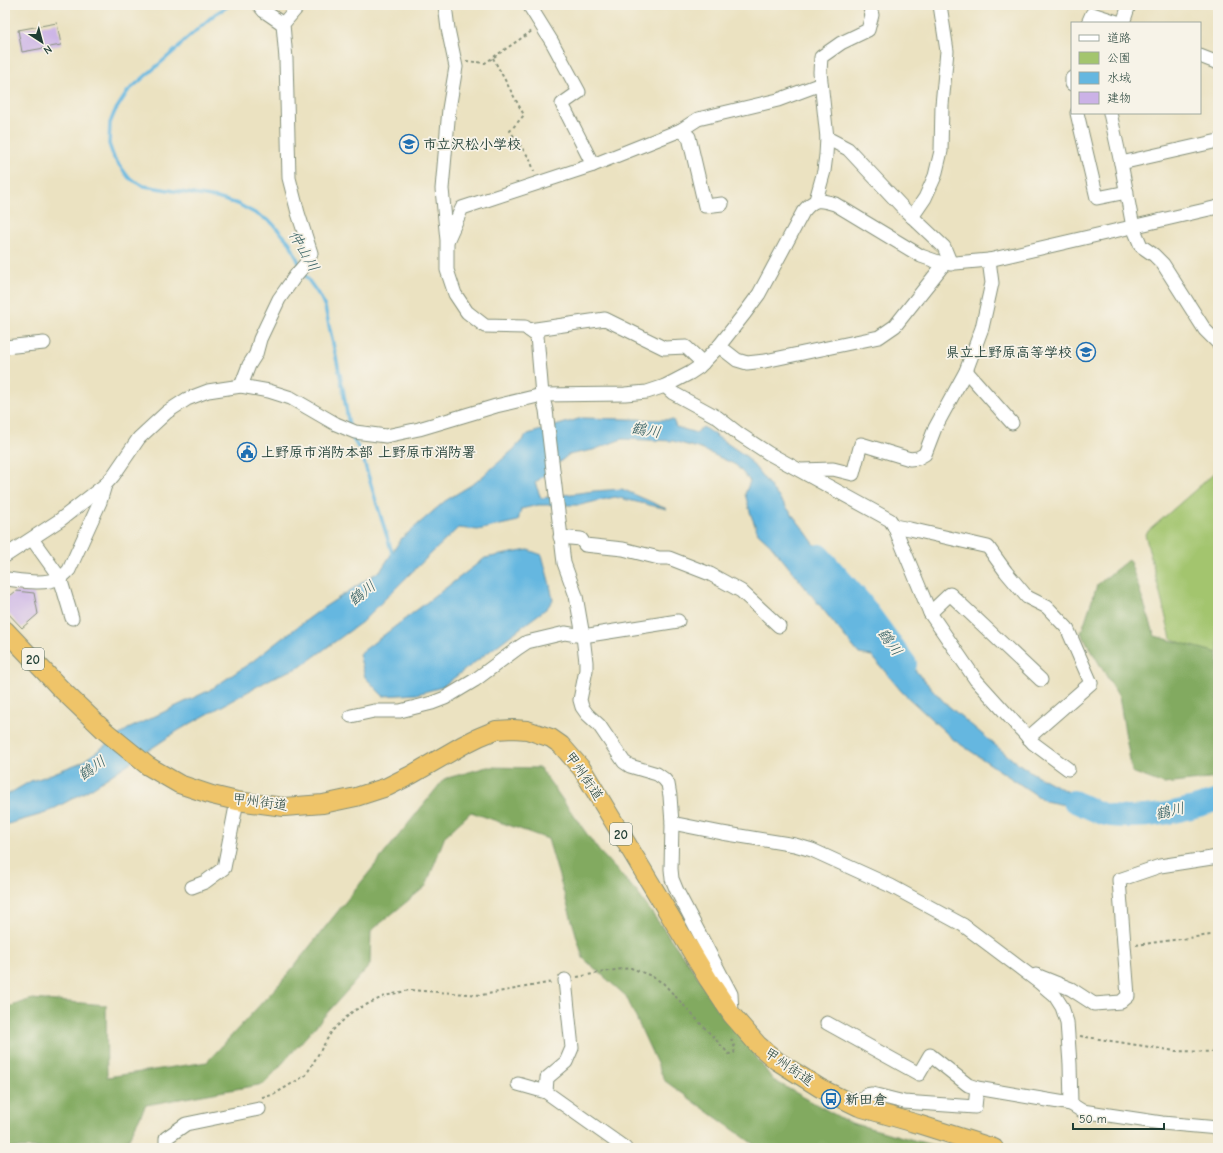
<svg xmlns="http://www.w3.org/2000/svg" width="1223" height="1153" viewBox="0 0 1223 1153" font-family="'Comic Neue','Klee One',sans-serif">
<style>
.green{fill:#a3c56e;stroke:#618151}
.forest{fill:#82aa61;stroke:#50744a}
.water{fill:#65b7e0;stroke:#427a8a}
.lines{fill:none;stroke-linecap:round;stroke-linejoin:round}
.stream{stroke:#65b7e0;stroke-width:3.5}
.river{stroke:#65b7e0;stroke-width:22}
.building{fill:#cbb2e6}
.minor-casing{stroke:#85907a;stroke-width:15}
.highway-casing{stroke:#85907a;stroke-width:20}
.path{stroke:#85907a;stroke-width:2;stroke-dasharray:3 3;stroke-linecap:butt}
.minor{stroke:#fff;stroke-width:13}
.highway{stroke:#efc469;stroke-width:18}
.labels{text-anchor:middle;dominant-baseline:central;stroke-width:3.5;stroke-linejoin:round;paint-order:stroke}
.shield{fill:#f7f3e8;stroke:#60746a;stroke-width:1}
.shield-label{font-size:13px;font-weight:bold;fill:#1f3d34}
.poi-label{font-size:14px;font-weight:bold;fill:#1f3d34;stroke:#f7f3e8;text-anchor:start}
.street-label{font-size:14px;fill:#1f3d34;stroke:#f7f3e8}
.water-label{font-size:15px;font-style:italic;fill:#305c5f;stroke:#f7f3e8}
</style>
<rect width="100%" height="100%" fill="#f7f3e8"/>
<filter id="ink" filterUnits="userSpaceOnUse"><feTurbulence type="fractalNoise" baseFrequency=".025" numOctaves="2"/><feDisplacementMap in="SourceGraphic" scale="8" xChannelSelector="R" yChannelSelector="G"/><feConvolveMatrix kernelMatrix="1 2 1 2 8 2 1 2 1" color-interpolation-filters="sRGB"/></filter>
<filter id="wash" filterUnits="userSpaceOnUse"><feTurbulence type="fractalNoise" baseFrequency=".012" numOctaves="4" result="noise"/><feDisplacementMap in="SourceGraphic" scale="16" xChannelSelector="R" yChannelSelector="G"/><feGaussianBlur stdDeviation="0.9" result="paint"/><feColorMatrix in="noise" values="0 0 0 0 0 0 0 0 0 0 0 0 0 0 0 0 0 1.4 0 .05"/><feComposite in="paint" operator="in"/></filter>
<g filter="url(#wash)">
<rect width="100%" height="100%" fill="#ebe2c1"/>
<!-- green -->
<path class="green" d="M1218 470V661L1171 638 1145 534Z"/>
<!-- forest -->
<g class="forest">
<path d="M1129 559 1155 636 1218 653V778L1164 784 1132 772 1119 697 1081 633 1097 585Z"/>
<path d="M487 767 540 768 599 851 636 891 773 1080 848 1122 943 1148H759L665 1081 626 996 583 958 548 839 471 812 445 836 426 886 371 931 370 965 264 1084 146 1105 124 1148H5V1008L32 999 106 1005 107 1077 207 1062 282 981 444 779Z"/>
</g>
<!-- water -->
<g class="water">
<path d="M582 418 673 420 676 427 696 433 703 427 747 457 802 527 869 620 945 703 1013 760 1034 774 1109 814 1045 801 999 770 954 740 902 692 872 656 859 654 770 544 758 533 751 515 745 494 750 481 736 465 701 449 673 441 622 439 593 450 568 455 535 483 541 498 594 491 622 489 667 509 615 497 580 505H538L521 509 518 521 478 530 458 528 411 573 362 622 300 667 274 677 179 730 92 788 46 813 5 825V796L31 781 41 778 82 762 128 729 210 690 253 661 281 639 323 608 381 570 401 539 445 501 476 482 513 450 528 434Z"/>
<path d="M528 550 542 555 550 585 553 600 547 608 442 687 417 694 383 696 365 677 359 654 485 558Z"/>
</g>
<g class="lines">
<!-- stream -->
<g class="stream">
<path d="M230 5 215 14 183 42 179 47 128 91 115 111 110 123 109 144 114 158 129 178 144 186 217 198 238 204 271 222 290 243 300 265"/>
<path d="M302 271 321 298 325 307 343 389 349 426"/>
<path d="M351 436 361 452 393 556"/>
</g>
<!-- river -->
<g class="river">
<path d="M819 555 860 601 906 664"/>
<path d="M1073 801C1083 805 1101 815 1111 816 1147 820 1184 811 1218 800"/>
</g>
</g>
<g id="blocks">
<!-- building -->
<g class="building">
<path d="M57 23 61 45 22 52 18 30Z"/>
<path d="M16 591 34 593 38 614 22 628 5 610V600Z"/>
</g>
</g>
</g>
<g filter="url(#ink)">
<use href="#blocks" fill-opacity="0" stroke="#85907a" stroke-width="1"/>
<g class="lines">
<!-- minor casing -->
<g class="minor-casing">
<g id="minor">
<path d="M259 5 264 11 283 24"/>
<path d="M445 5 448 29 456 67 449 109 442 189 447 240V270L455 294 467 312 485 326 525 327 537 336 542 395 546 410 564 563 576 596 583 636 586 662V670L580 700 582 707 587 714 599 725 624 762 630 766 657 774 664 779 668 784 670 796 672 823 671 869 672 879 677 891 731 994 732 1013"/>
<path d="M529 5 552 42 579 92 562 104 593 165"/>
<path d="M1088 23 1092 14 1120 23"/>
<path d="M1123 23 1129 5"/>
<path d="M1200 56 1218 63"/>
<path d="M1072 78V84"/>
<path d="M1077 113 1097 198 1127 192"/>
<path d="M1110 113 1121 163 1133 227 1141 246 1154 255 1163 264 1205 330 1218 343"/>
<path d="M681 130 698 119 778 100 821 84"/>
<path d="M827 138 848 149 906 211 944 247 951 264"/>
<path d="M1121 163 1218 141"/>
<path d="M816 200 824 171 826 155 827 138 820 72 821 57 841 43 868 30 872 15 869 5"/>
<path d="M912 217 925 198 935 176 941 151 942 105 947 51 940 5"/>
<path d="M448 239 462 208 593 165 681 130 689 137 705 206 722 204"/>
<path d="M529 330 605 319 664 348 686 347 703 363"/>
<path d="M719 346 737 360 747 363 765 361 879 337 895 326 944 264"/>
<path d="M5 347 44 343"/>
<path d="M966 371 1012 423"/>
<path d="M241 386 249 365 256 354 260 339 279 299 296 275 309 260 311 253 298 213 289 178 286 59 283 24 299 5"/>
<path d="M665 386 673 393 717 417 739 434 768 453 890 520 894 526 930 613 976 680 1033 743 1068 769"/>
<path d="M801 470 833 469 853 474 861 444 910 459 918 458 925 454 935 428 966 371 982 328 992 283 989 260"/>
<path d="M894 526 910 529 988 547 1006 572 1027 597 1047 607 1067 628 1091 683 1028 738"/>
<path d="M560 537 581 539 585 545 623 549 659 558H669L710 574 741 591 779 626"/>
<path d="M32 539 60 578 72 618"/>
<path d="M5 556 60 520 105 485 113 476 139 438 167 412 187 399 208 391 241 386 269 391 291 398 336 424 355 432 386 436 419 429 496 406 542 395 625 394 647 392 665 386 690 373 699 367 719 346 745 313 759 294 803 212C814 198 819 199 835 204L921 256 944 264 989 260 1218 207"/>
<path d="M7 579C23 581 44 585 59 578 63 577 66 573 69 570L100 502 105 485"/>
<path d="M930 613 950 594 1041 680"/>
<path d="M351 716 374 711H400L432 703 445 698 475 680 518 648 527 642 565 633 583 636 678 621"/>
<path d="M672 823 722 833 795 845 812 850 891 886 963 925 1040 983 1055 996 1062 1007 1067 1022 1070 1064 1071 1104 1082 1111 1162 1123 1218 1128"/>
<path d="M192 887 205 882 224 868 237 801"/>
<path d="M1036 975 1071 989 1094 1004 1121 1002 1128 996 1119 880 1160 866 1218 857"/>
<path d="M827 1023 919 1074 930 1055 968 1085 977 1088 1071 1104"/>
<path d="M518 1084 546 1092 625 1148"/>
<path d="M546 1092 547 1078 566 1062 572 1048 565 980"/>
<path d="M859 1107 866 1095 872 1094 904 1102 975 1107 977 1088"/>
<path d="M166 1148V1138L186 1124 259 1109"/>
</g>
</g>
<!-- highway casing -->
<g class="highway-casing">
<path id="highway" d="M5 630 61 689 105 731 148 766 179 784 212 795 237 801 284 807 323 804 356 797 387 787 411 775 463 745 479 737 496 730 513 729 527 730 551 738 561 745 582 769 708 979 732 1015 758 1045 777 1061 820 1088 859 1107 918 1124 994 1148"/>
</g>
<!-- path -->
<g class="path">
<path d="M493 58 524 115 510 131 530 159 534 171"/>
<path d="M466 61 485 63 532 31"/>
<path d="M1136 945 1218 934"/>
<path d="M577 977 615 970 631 968 649 975 663 983 729 1054 734 1053 735 1048 730 1037"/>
<path d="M1080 1036 1175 1051 1218 1052"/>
<path d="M262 1097 273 1095 306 1075 332 1031 353 1011 385 996 409 990 482 995 553 982"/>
</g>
<!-- minor -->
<use href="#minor" class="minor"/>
<!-- highway -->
<use href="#highway" class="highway"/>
</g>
</g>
<!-- icons -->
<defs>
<g id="school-ring" transform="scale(1)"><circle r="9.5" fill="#f7f3e8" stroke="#1f6fb2" stroke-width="1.5"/><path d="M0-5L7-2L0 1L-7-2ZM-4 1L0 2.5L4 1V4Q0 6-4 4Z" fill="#1f6fb2"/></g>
<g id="civic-ring" transform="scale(1)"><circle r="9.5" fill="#f7f3e8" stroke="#1f6fb2" stroke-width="1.5"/><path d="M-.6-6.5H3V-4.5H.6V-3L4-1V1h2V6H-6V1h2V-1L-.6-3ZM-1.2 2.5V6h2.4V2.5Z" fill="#1f6fb2"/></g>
<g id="bus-ring" transform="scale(1)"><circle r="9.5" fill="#f7f3e8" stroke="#1f6fb2" stroke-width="1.5"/><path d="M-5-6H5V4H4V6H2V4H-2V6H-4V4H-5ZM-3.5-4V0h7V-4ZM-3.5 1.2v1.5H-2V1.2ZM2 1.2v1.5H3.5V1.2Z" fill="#1f6fb2"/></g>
</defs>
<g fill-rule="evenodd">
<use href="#school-ring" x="409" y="144"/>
<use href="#school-ring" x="1086" y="352"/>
<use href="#civic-ring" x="247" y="452"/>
<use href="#bus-ring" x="831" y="1099"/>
</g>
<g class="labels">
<!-- shield labels -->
<g class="shield">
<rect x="22" y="648" width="22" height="22" rx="3"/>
<rect x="610" y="823" width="22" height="22" rx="3"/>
</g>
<g class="shield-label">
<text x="33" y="659">20</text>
<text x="621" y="834">20</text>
</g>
<!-- poi labels -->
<g class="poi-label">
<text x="423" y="144">市立沢松小学校</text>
<text x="1072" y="352" text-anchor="end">県立上野原高等学校</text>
<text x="261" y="452">上野原市消防本部 上野原市消防署</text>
<text x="845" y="1099">新田倉</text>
</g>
<!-- street labels -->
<g class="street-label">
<text transform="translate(584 776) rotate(55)">甲州街道</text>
<text transform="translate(260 802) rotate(7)">甲州街道</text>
<text transform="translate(789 1067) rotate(34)">甲州街道</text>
</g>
<!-- water labels -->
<g class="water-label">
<text transform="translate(304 251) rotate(60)">仲山川</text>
<text transform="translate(646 430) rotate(9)">鶴川</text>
<text transform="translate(362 593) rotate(-39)">鶴川</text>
<text transform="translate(890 642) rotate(54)">鶴川</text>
<text transform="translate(92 768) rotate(-35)">鶴川</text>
<text transform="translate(1170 811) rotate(-13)">鶴川</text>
</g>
</g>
<!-- margin -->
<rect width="1223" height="1153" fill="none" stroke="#f7f3e8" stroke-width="20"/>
<!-- legend -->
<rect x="1071" y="22" width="130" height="92" fill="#f7f3e8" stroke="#a1aaa0"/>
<rect x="1079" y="35" width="20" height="6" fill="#ffffff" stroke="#a1aaa0"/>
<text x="1107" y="42" font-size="12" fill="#1f3d34">道路</text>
<rect x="1079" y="52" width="20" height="12" fill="#a3c56e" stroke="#a1aaa0"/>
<text x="1107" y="62" font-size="12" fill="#1f3d34">公園</text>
<rect x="1079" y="72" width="20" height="12" fill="#65b7e0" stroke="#a1aaa0"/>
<text x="1107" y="82" font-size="12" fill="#1f3d34">水域</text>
<rect x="1079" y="92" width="20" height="12" fill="#cbb2e6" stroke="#a1aaa0"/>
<text x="1107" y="102" font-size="12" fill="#1f3d34">建物</text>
<!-- north arrow -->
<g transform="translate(42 42) rotate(144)" stroke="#f7f3e8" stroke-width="3" paint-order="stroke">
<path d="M0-3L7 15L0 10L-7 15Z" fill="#1f3d34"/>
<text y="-6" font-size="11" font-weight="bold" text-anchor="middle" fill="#1f3d34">N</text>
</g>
<!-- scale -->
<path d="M1073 1123v6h91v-6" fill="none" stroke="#1f3d34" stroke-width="2"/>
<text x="1079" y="1123" font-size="12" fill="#1f3d34" stroke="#f7f3e8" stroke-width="3" paint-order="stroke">50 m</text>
</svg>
